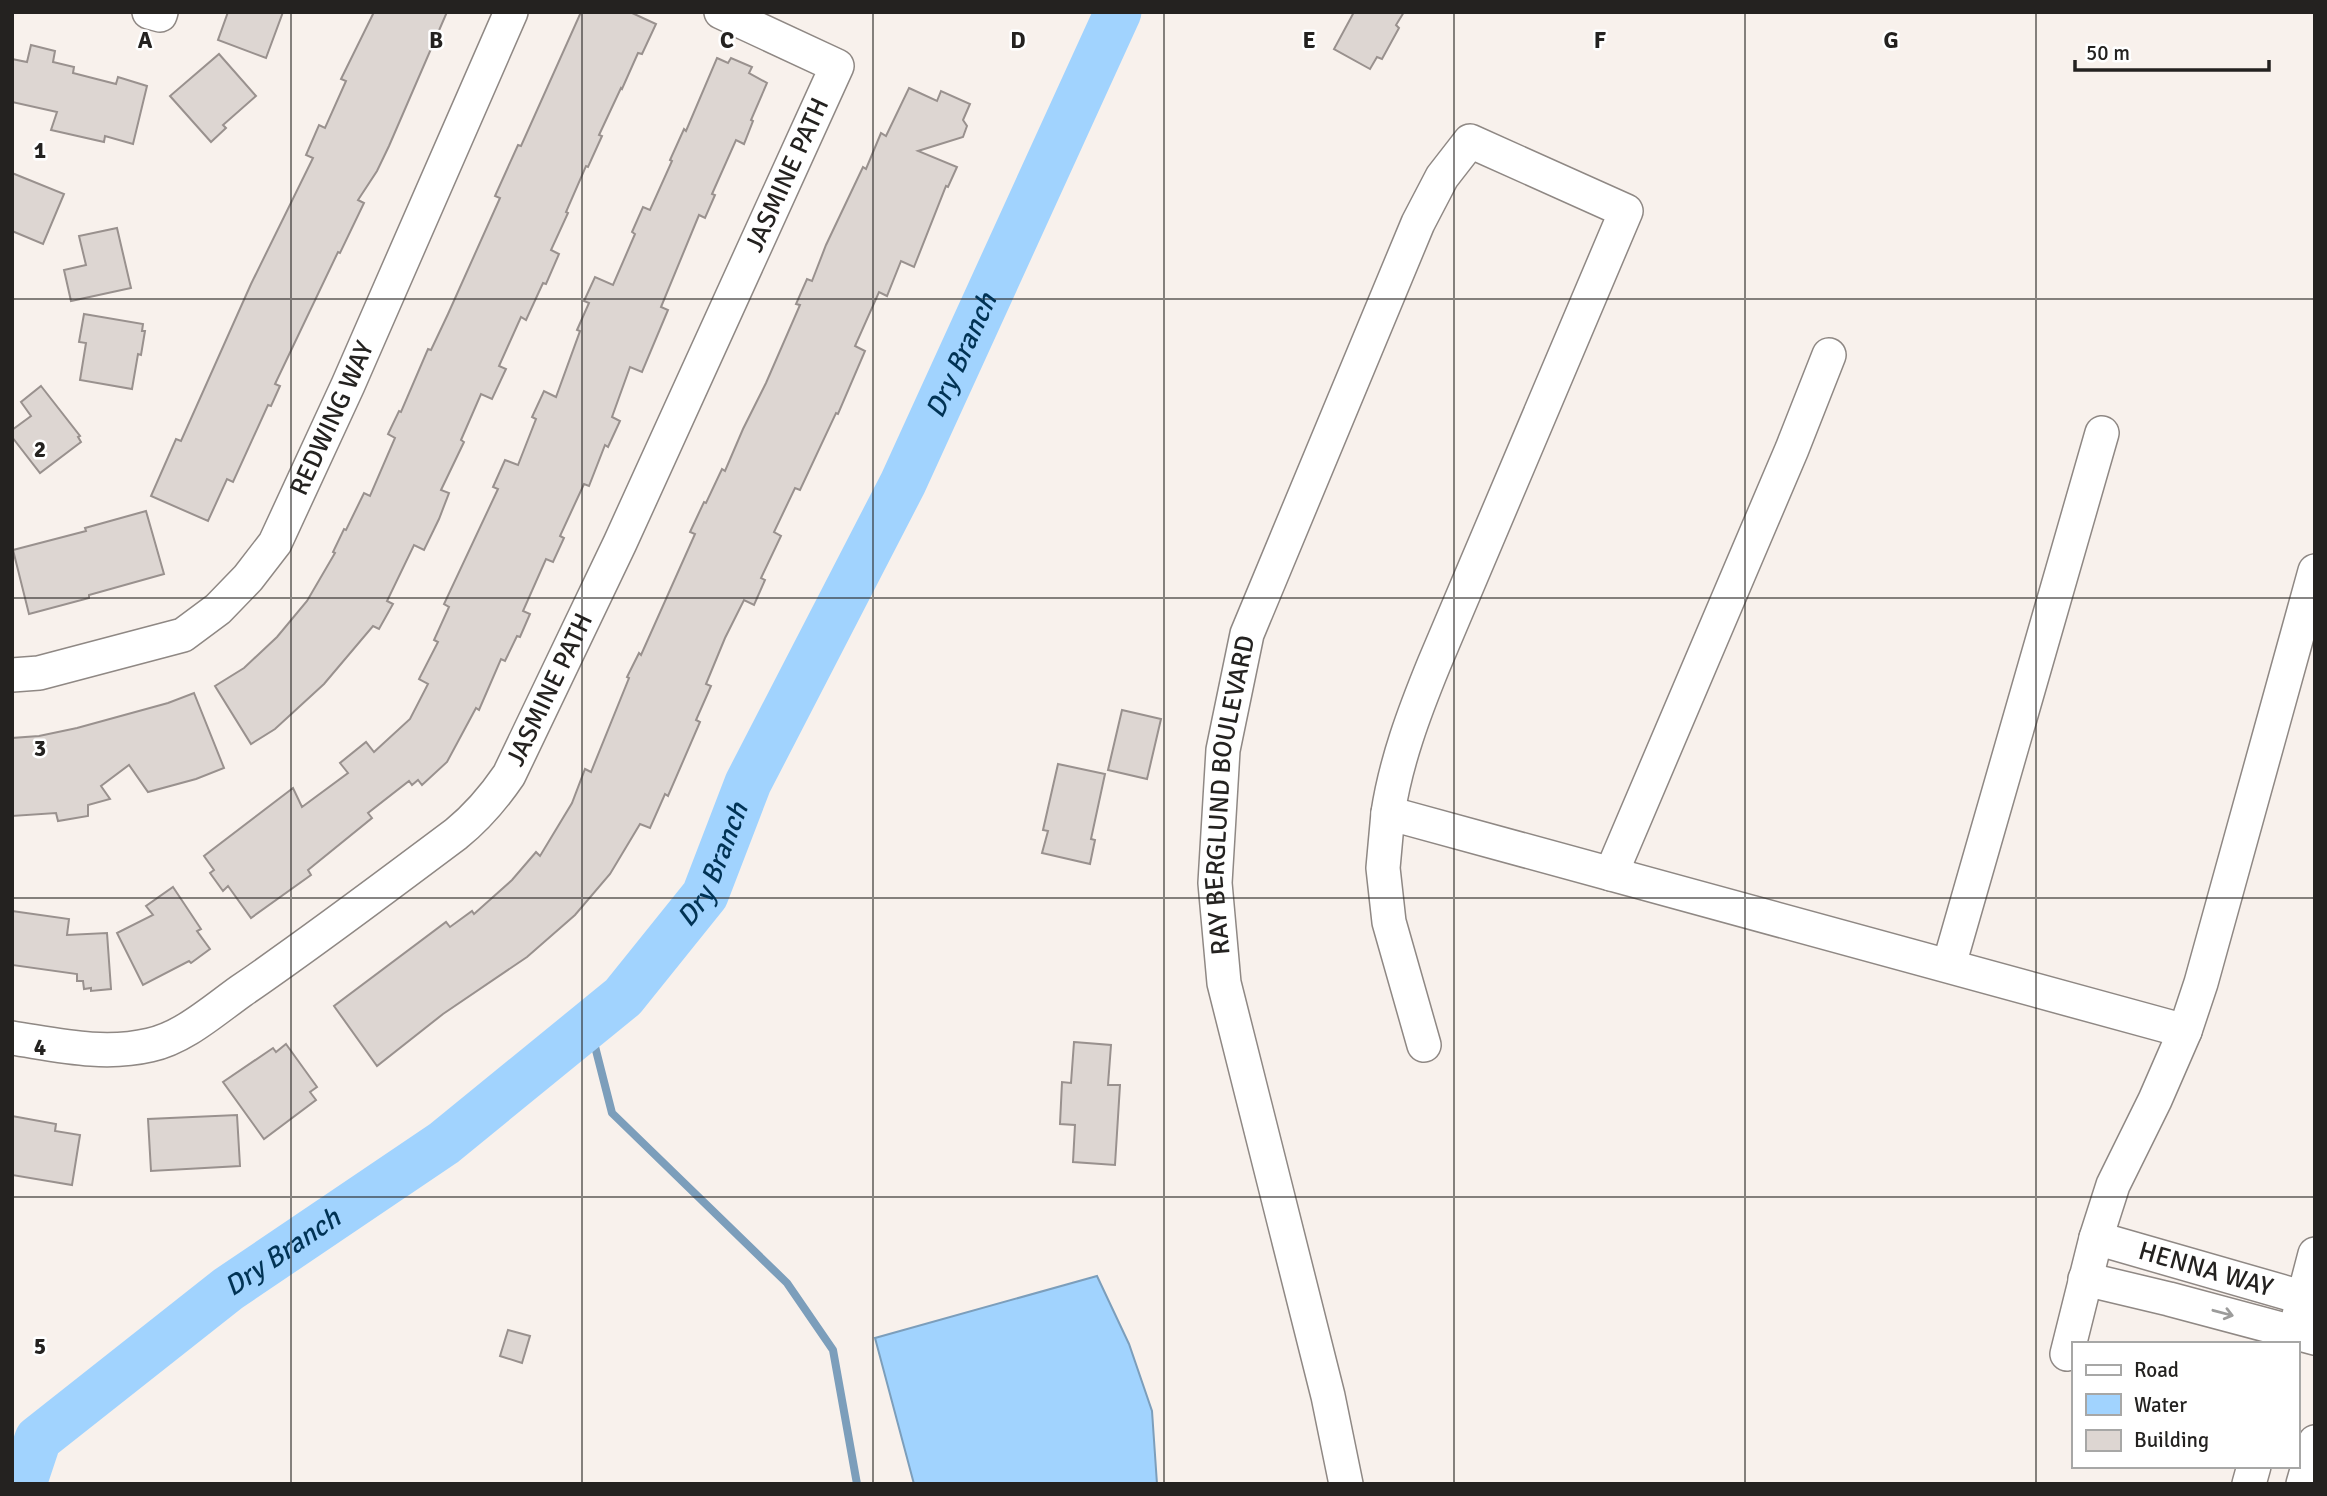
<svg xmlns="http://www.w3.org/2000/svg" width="2327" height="1496" viewBox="0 0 2327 1496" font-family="Signika,sans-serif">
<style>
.water{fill:#a1d3fe;stroke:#7c9ebb;stroke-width:2}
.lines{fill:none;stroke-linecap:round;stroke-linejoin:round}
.stream{stroke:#7c9ebb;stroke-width:8}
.river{stroke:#a1d3fe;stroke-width:47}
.building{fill:#ddd6d2;stroke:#99918e;stroke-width:2}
.minor-casing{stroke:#8f8884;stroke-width:36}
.minor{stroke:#fff;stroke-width:33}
.oneway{stroke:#9c9c9b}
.grid{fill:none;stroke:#242220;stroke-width:2;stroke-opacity:0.55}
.labels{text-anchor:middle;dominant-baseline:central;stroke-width:5;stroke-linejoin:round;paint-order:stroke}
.street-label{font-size:26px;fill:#242220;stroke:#fff}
.water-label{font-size:28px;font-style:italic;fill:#013355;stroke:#fff}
.grid-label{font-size:23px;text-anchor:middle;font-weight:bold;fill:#242220;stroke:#fff;stroke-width:5;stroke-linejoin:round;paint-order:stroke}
</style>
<rect width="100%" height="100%" fill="#f8f1ec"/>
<!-- water -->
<path class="water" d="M1097 1276 1129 1344 1152 1411 1157 1484H914L875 1338Z"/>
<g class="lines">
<!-- stream -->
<path class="stream" d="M589 1023 612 1113 787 1283 833 1350 857 1484"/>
<!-- river -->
<path class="river" id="s1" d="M23 1484 38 1439 228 1289 444 1143 623 997 705 895 748 783 903 483 1118 12"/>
</g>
<!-- building -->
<g class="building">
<path d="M228 12H283L266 58 218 40Z"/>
<path d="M374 12H447L389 146 377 171 358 200 364 203 340 253 338 252 275 384 280 386 271 406 268 405 233 482 227 479 208 521 151 496 176 439 181 441 251 284 313 158 306 155 319 125 325 128 346 81 341 79Z"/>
<path d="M581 12H630L656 24 642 54 638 53 622 89 621 88 599 135 602 136 588 167 586 166 566 212 568 213 551 250 559 254 546 284 543 283 526 320 521 317 499 366 506 369 492 399 481 394 461 440 464 442 441 490 449 493 439 519 424 550 414 545 387 601 393 604 379 629 373 626 324 684 275 729 251 744 215 686 244 668 277 637 307 601 335 553 333 552 344 529 346 530 364 493 370 496 395 438 388 434 399 411 401 412 428 349 431 350 448 314 500 198 495 196 518 145 521 146Z"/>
<path d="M1354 12H1404L1396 25 1399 28 1382 59 1377 57 1370 69 1334 49Z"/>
<path d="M31 45 55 51 53 62 74 67 73 73 116 84 118 77 147 86 133 144 105 136 104 142 51 130 57 112 12 102V59L27 62Z"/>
<path d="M219 54 256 96 223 125 226 128 211 142 170 96Z"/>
<path d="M717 58 728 63 731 58 752 67 749 73 767 83 751 120 753 121 744 144 736 140 712 194 715 195 705 218 699 215 661 307 668 310 642 372 630 367 612 417 620 421 608 447 605 445 589 486 584 484 560 536 564 538 553 562 546 559 523 611 530 614 520 637 517 636 505 661 501 659 479 710 476 708 447 762 422 785 418 780 412 785 409 781 368 813 372 818 308 870 311 875 251 918 228 886 223 891 210 873 214 870 204 856 293 788 302 807 348 773 340 763 366 742 374 752 410 719 428 684 419 679 438 642 434 640 449 607 444 604 498 489 493 487 505 460 518 465 536 419 532 417 544 391 556 397 580 331 577 330 589 303 584 301 595 277 613 285 635 234 632 232 643 207 650 210 672 161 670 160 684 129 686 131Z"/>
<path d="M909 88 937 101 941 91 970 104 963 120 967 126 963 137 918 151 957 167 948 187 946 186 914 267 901 261 887 296 879 292 855 346 865 351 838 414 836 413 800 490 795 488 774 532 781 536 761 578 765 580 754 605 744 600 725 638 706 684 711 686 696 720 700 722 668 796 665 794 650 828 640 824 610 874 575 915 527 957 443 1014 377 1066 334 1006 446 922 450 927 472 911 474 914 512 880 536 852 540 856 572 803 585 769 591 772 629 678 627 677 639 653 641 655 695 534 690 532 704 502 706 503 722 469 725 471 743 429 766 383 800 305 796 304 807 279 812 281 826 245 863 167 866 169 881 133 886 136Z"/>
<path d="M12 173 64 194 43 244 12 231Z"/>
<path d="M117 228 131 288 71 301 64 270 86 265 79 236Z"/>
<path d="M84 314 143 324 142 331H145L141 355 138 354 132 389 80 380 86 343 79 342Z"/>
<path d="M41 386 80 436 78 437 81 442 40 473 12 437V430L31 416 21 402Z"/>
<path d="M146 511 164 574 89 595V598L29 614 13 550 86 531 85 528Z"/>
<path d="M194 693 224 768 196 779 148 792 129 765 101 786 110 799 88 805V816L58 821 56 813 12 816V738L39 736 77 728 168 703Z"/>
<path d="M1122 710 1161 719 1147 779 1108 770Z"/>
<path d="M1058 764 1105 774 1091 839 1095 840 1090 864 1042 853 1048 831 1043 830Z"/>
<path d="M173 887 201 929 197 931 210 949 191 963 189 961 143 985 117 933 153 915 146 906Z"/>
<path d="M12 911 69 919 67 935 107 933 111 989 91 991V988L84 989 83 981H77V974L12 965Z"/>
<path d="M1074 1042 1111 1045 1108 1085H1120L1115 1165 1073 1162 1075 1125 1060 1124 1062 1082 1071 1083Z"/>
<path d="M286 1044 317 1087 310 1092 316 1100 264 1139 223 1082 273 1048 276 1052Z"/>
<path d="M237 1115 240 1166 151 1171 148 1119Z"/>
<path d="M12 1116 56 1124 55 1131 80 1135 72 1185 12 1175Z"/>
<path d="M508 1330 530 1336 522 1363 500 1356Z"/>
</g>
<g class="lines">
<!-- minor casing -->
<g class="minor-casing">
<g id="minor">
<path d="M149 12 160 15 161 12"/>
<path id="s2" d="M12 675 39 673 183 635 218 609 248 578 275 543 348 385 511 12"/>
<path d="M1611 874 1792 449 1829 355"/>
<path d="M1949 965 2102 433"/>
<path id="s3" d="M12 1038C58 1045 103 1056 150 1045 183 1038 213 1011 241 991 314 941 385 887 456 834 477 817 494 797 509 775L620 543 837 66 721 12"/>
<path d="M1424 1045 1389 922 1383 868 1388 813 2185 1031"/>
<path id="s4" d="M2096 1238 2315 1301"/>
<path d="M2085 1279 2169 1299 2315 1338"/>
<path d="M2298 1319 2315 1254"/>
<path d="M2067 1354 2096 1238 2113 1185 2155 1100 2185 1031 2201 983 2315 571"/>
<path id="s5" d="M1346 1484 1328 1396 1224 983 1215 883 1223 750 1247 634 1418 223 1442 177 1470 141 1626 211 1434 664C1414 713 1396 761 1388 813"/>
<path d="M2249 1484 2254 1466"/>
<path d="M2303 1484 2315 1442"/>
</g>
</g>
<!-- minor -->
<use href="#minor" class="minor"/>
</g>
<!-- one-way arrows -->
<defs><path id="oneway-shaft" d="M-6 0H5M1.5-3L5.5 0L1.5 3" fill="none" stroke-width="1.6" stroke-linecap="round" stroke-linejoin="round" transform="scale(1.75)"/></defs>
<use class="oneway" href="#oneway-shaft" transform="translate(2223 1313) rotate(15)"/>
<!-- grid -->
<path class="grid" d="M291 12V1484M582 12V1484M873 12V1484M1164 12V1484M1454 12V1484M1745 12V1484M2036 12V1484M12 299H2315M12 598H2315M12 898H2315M12 1197H2315"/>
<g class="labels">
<!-- street labels -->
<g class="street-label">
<text stroke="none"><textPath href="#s3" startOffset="1253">JASMINE PATH</textPath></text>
<text stroke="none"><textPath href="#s2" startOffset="444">REDWING WAY</textPath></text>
<text stroke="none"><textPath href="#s3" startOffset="686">JASMINE PATH</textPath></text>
<text stroke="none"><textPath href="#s5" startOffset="705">RAY BERGLUND BOULEVARD</textPath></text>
<text stroke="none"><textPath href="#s4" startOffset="114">HENNA WAY</textPath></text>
</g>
<!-- water labels -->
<g class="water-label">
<text stroke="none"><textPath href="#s1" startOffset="1510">Dry Branch</textPath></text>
<text stroke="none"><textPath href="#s1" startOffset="943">Dry Branch</textPath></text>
<text stroke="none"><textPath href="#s1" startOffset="355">Dry Branch</textPath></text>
</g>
</g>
<g class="grid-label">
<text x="145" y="48">A</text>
<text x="436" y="48">B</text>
<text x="727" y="48">C</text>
<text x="1018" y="48">D</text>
<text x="1309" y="48">E</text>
<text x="1600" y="48">F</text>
<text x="1891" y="48">G</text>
<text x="40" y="158">1</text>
<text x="40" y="457">2</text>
<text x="40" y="756">3</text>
<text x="40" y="1055">4</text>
<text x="40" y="1354">5</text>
</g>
<!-- border -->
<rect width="2327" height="1496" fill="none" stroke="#242220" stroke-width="28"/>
<!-- legend -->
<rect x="2072" y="1342" width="228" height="126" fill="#ffffff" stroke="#a7a7a6" stroke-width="2"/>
<rect x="2086" y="1365" width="35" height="10" fill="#ffffff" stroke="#a7a7a6" stroke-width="2"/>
<text x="2134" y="1377" font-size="21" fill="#242220">Road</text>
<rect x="2086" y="1394" width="35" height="21" fill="#a1d3fe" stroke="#a7a7a6" stroke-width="2"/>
<text x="2134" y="1412" font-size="21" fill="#242220">Water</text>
<rect x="2086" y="1430" width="35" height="21" fill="#ddd6d2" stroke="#a7a7a6" stroke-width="2"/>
<text x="2134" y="1447" font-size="21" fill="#242220">Building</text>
<!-- scale -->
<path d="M2075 60v10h194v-10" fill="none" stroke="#242220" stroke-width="3.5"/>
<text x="2086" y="60" font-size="21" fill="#242220" stroke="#ffffff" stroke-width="5" paint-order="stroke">50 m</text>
</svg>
